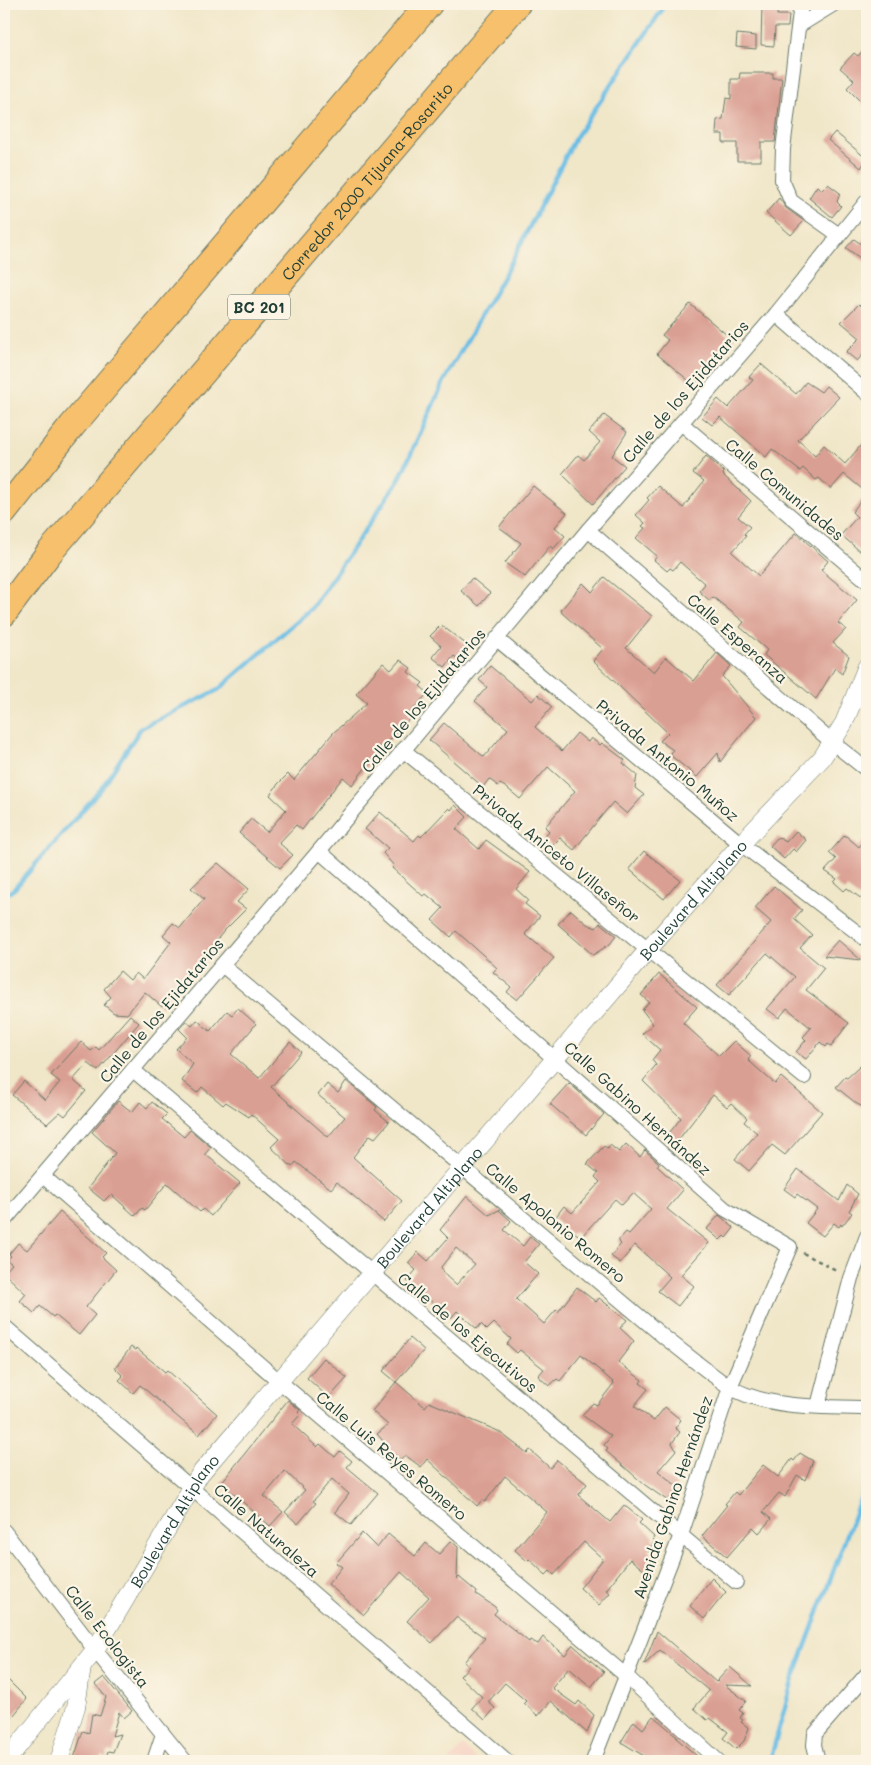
<svg xmlns="http://www.w3.org/2000/svg" width="871" height="1765" viewBox="0 0 871 1765" font-family="Mali,sans-serif">
<style>
.built{fill:#f6d2c3}
.lines{fill:none;stroke-linecap:round;stroke-linejoin:round}
.stream{stroke:#69bde5;stroke-width:4.5}
.building{fill:#da9f93;fill-rule:evenodd}
.minor-casing{stroke:#687868;stroke-width:16}
.tertiary-casing{stroke:#687868;stroke-width:19}
.motorway-casing{stroke:#687868;stroke-width:28}
.path{stroke:#687868;stroke-width:2.5;stroke-dasharray:4 4;stroke-linecap:butt}
.minor{stroke:#fff;stroke-width:14}
.tertiary{stroke:#fff;stroke-width:18}
.motorway{stroke:#f7c06c;stroke-width:26}
.labels{text-anchor:middle;dominant-baseline:central;stroke-width:4.5;stroke-linejoin:round;paint-order:stroke}
.shield{fill:#fcf5e5;stroke:#617469;stroke-width:1}
.shield-label{font-size:15px;font-weight:bold;fill:#1f3d34}
.street-label{font-size:16px;fill:#1f3d34;stroke:#fcf5e5}
</style>
<rect width="100%" height="100%" fill="#fcf5e5"/>
<filter id="ink" filterUnits="userSpaceOnUse"><feTurbulence type="fractalNoise" baseFrequency=".02" numOctaves="2"/><feDisplacementMap in="SourceGraphic" scale="10" xChannelSelector="R" yChannelSelector="G"/><feConvolveMatrix kernelMatrix="1 2 1 2 8 2 1 2 1" color-interpolation-filters="sRGB"/></filter>
<filter id="wash" filterUnits="userSpaceOnUse"><feTurbulence type="fractalNoise" baseFrequency=".0096" numOctaves="4" result="noise"/><feDisplacementMap in="SourceGraphic" scale="20" xChannelSelector="R" yChannelSelector="G"/><feGaussianBlur stdDeviation="1.12" result="paint"/><feColorMatrix in="noise" values="0 0 0 0 0 0 0 0 0 0 0 0 0 0 0 0 0 1.4 0 .05"/><feComposite in="paint" operator="in"/></filter>
<g filter="url(#wash)">
<rect width="100%" height="100%" fill="#f0e6c8"/>
<!-- built -->
<path class="built" d="M463 1746 478 1761H449Z"/>
<g class="lines">
<!-- stream -->
<g class="stream">
<path d="M4 896 14 889 101 789 141 728 218 690 312 608 399 480 443 383 512 261 574 140 666 4"/>
<path d="M770 1761 792 1682 867 1481"/>
</g>
</g>
<g id="blocks">
<!-- building -->
<g class="building">
<path d="M762 4H778L777 15H789L788 27H775L774 46 761 45Z"/>
<path d="M737 34 756 36V49L736 47Z"/>
<path d="M867 46V108L847 88 854 80 840 68 854 53 858 56Z"/>
<path d="M740 73H773V78H782L775 142H761V161H737V143H723V134H716L717 120 723 119 726 98 731 99V79H739Z"/>
<path d="M835 132 867 159 861 168 828 140Z"/>
<path d="M828 184 840 193 837 202 841 206 832 217 809 198 817 186 822 190Z"/>
<path d="M779 198 786 208 804 221 791 235 766 213Z"/>
<path d="M867 236V263L846 248 854 239 861 244Z"/>
<path d="M690 304 733 340 694 385 657 354 668 340 662 335Z"/>
<path d="M859 304 867 311V350L857 361 846 352 860 338 841 322Z"/>
<path d="M761 364 796 394 806 382 821 392 826 386 839 397 798 440 815 456 824 445 845 464 867 438V557L841 535 857 517 852 512 867 493 844 474 831 489 819 478 816 480 803 468 800 471 772 449 766 457 720 417 712 425 702 417 718 399 728 408 753 380 749 377Z"/>
<path d="M604 415 627 432 612 456 625 466 593 504 562 474 578 455 584 460 600 442 589 432Z"/>
<path d="M706 456 724 472 723 475 751 501 738 517 750 527 744 534 746 536 732 552 759 576 796 533 828 561 821 570 857 600 838 623 846 629 833 643 849 656 842 674 835 668 816 699 764 655 767 650 740 627 744 622 713 597 709 600 699 591 705 584 680 562 673 570 670 568 667 571 654 560 657 556 636 538 645 528 642 526 645 523 636 515 649 500 647 498 658 486 683 508 704 481 693 473Z"/>
<path d="M533 486 567 513 555 527 565 536 553 549 550 546 525 577 505 563 521 543 499 527Z"/>
<path d="M604 577 652 616 626 648 654 672 666 657 694 681 717 653 731 666 722 676 756 717 720 762 718 753 697 777 670 755 673 750 660 741 668 733 593 661 603 649 562 613 561 610 583 583 592 592Z"/>
<path d="M472 578 490 593 479 606 461 591Z"/>
<path d="M441 625 471 648 460 660 454 656 445 667 432 657 441 646 430 636Z"/>
<path d="M400 660 411 668 408 672 423 683 420 686 428 693 409 714 412 716 387 743 386 742 352 785 343 777 302 830 296 825 279 843 293 855 280 868 239 833 251 819 267 832 286 810 270 795 278 784 288 774 294 780 333 733 367 703 356 694 383 663 391 670Z"/>
<path d="M490 666 532 701 538 694 552 707 535 727 562 751 577 733 588 742 591 738 600 745 602 743 625 760 623 763 637 775 635 788 644 795 627 814 613 802 574 850 560 838 552 846 543 838 549 831 545 827 575 791 548 767 520 799 507 788 500 784 498 786 489 779 483 787 429 740 444 723 484 757 508 729 475 701 487 687 479 680Z"/>
<path d="M455 805 467 817 456 829 479 849 486 840 530 872 516 889 528 900 525 904 540 916 525 934 554 958 517 1000 507 992 511 987 493 972 497 968 483 955 456 931 451 937 432 920 443 908 426 894 423 896 392 868 394 866 383 853 388 848 365 829 380 812 414 841 419 835 421 837 449 808 451 810Z"/>
<path d="M796 831 806 840 796 852 793 849 784 859 770 846 778 837 786 842Z"/>
<path d="M845 835 859 847 867 837V903L847 888 844 891 834 882 837 879 825 871 836 859 829 853Z"/>
<path d="M644 851 680 880 664 899 629 869Z"/>
<path d="M218 863 249 889 237 902 246 909 224 931 162 1007 145 992 127 1014 114 1013 104 1005 111 997 104 989 120 971 130 980 136 973 143 979 171 942 163 935 173 923 180 928 204 899 191 888Z"/>
<path d="M774 886 802 910 794 919 812 935 800 948 824 968 806 990 849 1023 831 1046 828 1044 826 1047 820 1042 806 1059 796 1052 806 1040 803 1037 811 1028 787 1008 779 1018 767 1009 795 977 767 953 729 995 717 985 771 922 755 908Z"/>
<path d="M571 910 587 924 596 928 600 923 616 936 610 944 593 955 558 924Z"/>
<path d="M838 940 861 960 824 956Z"/>
<path d="M659 974 697 1007 683 1023 719 1056 734 1041 751 1056 748 1060 775 1084 781 1077 822 1112 785 1155 772 1145 749 1171 735 1159 757 1133 744 1122 747 1118 731 1103 727 1107 713 1095 679 1139 673 1144 666 1137 681 1118 643 1081 656 1065 652 1060 660 1050 642 1034 653 1024 642 1010 649 1002 641 995Z"/>
<path d="M238 1008 256 1024 231 1054 259 1078 290 1042 301 1052 271 1087 328 1137 345 1117 318 1095 327 1084 338 1093 346 1081 377 1107 375 1110 389 1122 375 1138 370 1135 353 1157 402 1201 384 1222 337 1182 331 1189 296 1162 292 1167 271 1147 279 1139 251 1114 249 1117 226 1102 223 1105 202 1087 197 1093 182 1081 193 1064 176 1049 187 1037 179 1029 186 1021 192 1026 197 1020 210 1031 227 1011 232 1015Z"/>
<path d="M130 1015 139 1023 111 1056 98 1071 88 1063 73 1080 86 1091 65 1116 60 1112 47 1124 12 1095 24 1081 45 1100 60 1082 51 1075 81 1042 91 1051 96 1047 99 1050Z"/>
<path d="M867 1060V1109L857 1104 836 1087 845 1077 847 1078Z"/>
<path d="M569 1083 604 1114 586 1135 550 1104Z"/>
<path d="M118 1101 132 1112 140 1102 147 1108 152 1102 167 1114 162 1119 184 1137 190 1130 211 1147 205 1154 240 1183 211 1216 203 1209 200 1212 167 1183 145 1210 142 1208 135 1216 111 1194 104 1201 88 1188 115 1153 92 1132Z"/>
<path d="M626 1144 640 1157 645 1150 659 1163 657 1166 683 1190 667 1209 709 1243 681 1275 694 1286 678 1306 658 1291 670 1277 635 1245 620 1263 611 1256 621 1244 618 1241 626 1232 629 1234 651 1209 633 1193 622 1205 615 1199 581 1237 574 1232 571 1235 554 1219 564 1206 572 1213 600 1182 595 1177 598 1173 587 1164 604 1146 608 1149 610 1145 619 1152Z"/>
<path d="M798 1169 839 1201 847 1185 858 1194 849 1211 852 1213 842 1226 841 1224 839 1227 834 1223 823 1236 806 1223 817 1209 797 1194 795 1197 784 1189Z"/>
<path d="M467 1196 489 1215 499 1210 511 1221 504 1230 523 1246 530 1237 539 1244 524 1262 538 1274 516 1299 544 1324 556 1310 558 1312 577 1287 596 1302 599 1298 627 1320 620 1328 634 1341 618 1362 642 1380 640 1383 648 1389 634 1406 654 1421 665 1407 681 1420 675 1428 680 1432 672 1443 676 1450 658 1471 678 1487 668 1501 645 1485 606 1451 608 1449 604 1445 611 1436 582 1415 593 1403 597 1405 614 1383 598 1369 581 1355 560 1381 557 1379 549 1386 538 1376 544 1369 520 1350 517 1353 507 1344 511 1339 494 1323 487 1330 481 1324 477 1329 457 1311 451 1318 407 1281 416 1270 408 1263 418 1252 428 1261 448 1238 440 1230ZM456 1248 475 1264 456 1285 446 1276 441 1267Z"/>
<path d="M60 1212 106 1253 102 1257 116 1270 86 1307 95 1315 79 1335 55 1315 53 1317 40 1306 34 1313 20 1301 26 1294 4 1273 12 1264 7 1260 11 1256 9 1254 18 1243 27 1250Z"/>
<path d="M719 1215 734 1228 726 1238 724 1236 720 1240 707 1229Z"/>
<path d="M410 1338 424 1350 396 1382 383 1371Z"/>
<path d="M131 1347 135 1350 136 1348 165 1372 167 1370 217 1414 199 1435 140 1385 133 1393 119 1380 123 1376 115 1368Z"/>
<path d="M324 1358 347 1378 329 1398 307 1378Z"/>
<path d="M396 1382 425 1407 429 1402 498 1431 527 1453 530 1450 550 1468 557 1460 587 1484 578 1495 610 1522 624 1505 642 1520 639 1523 654 1537 653 1539 655 1541 648 1551 651 1553 645 1571 630 1559 606 1590 610 1593 599 1605 580 1588 603 1559 584 1542 554 1575 550 1571 546 1575 529 1559 527 1561 515 1550 547 1512 505 1476 485 1502 482 1500 477 1506 427 1459 421 1467 405 1455 401 1460 387 1449 388 1447 377 1434 388 1425 372 1411Z"/>
<path d="M288 1400 300 1410 298 1412 300 1415 292 1424 317 1447 320 1444 335 1457 340 1451 352 1461 347 1467 378 1493 351 1525 335 1512 349 1494 332 1479 313 1501 316 1503 298 1524 285 1512 305 1490 285 1471 264 1496 283 1512 270 1526 221 1483Z"/>
<path d="M800 1453 813 1461 805 1480 797 1475 785 1497 779 1493 763 1512 771 1519 759 1533 753 1527 727 1557 702 1536 727 1505 725 1504 735 1492 738 1495 763 1465 778 1477 792 1459 794 1461Z"/>
<path d="M362 1533 377 1548 388 1534 415 1556 426 1543 439 1554 451 1541 458 1547 457 1579 459 1577 477 1592 476 1594 495 1607 497 1610 494 1614 529 1642 530 1640 538 1644 543 1637 565 1655 573 1645 604 1672 591 1687 569 1668 552 1688 576 1705 579 1701 594 1715 587 1733 551 1701 538 1716 524 1703 526 1701 505 1683 488 1702 495 1708 485 1720 472 1708 482 1697 460 1676 469 1666 464 1662 485 1638 456 1617 432 1643 407 1621 429 1597 401 1572 364 1615 328 1584 342 1567 336 1563Z"/>
<path d="M712 1578 726 1592 704 1619 690 1606Z"/>
<path d="M657 1631 716 1682 730 1667 752 1686 725 1685 746 1701 739 1710 743 1713 740 1718 743 1720 741 1722 749 1728 744 1741 736 1749 723 1738 728 1732 710 1718 707 1720 694 1708 709 1691 660 1650 644 1665Z"/>
<path d="M4 1676 27 1699 4 1727Z"/>
<path d="M104 1677 132 1711 124 1718 119 1712 112 1736 120 1734 113 1752 108 1751 106 1758 102 1756 100 1761H73L83 1731 89 1733 92 1714 100 1716 106 1697 95 1684Z"/>
<path d="M653 1716 677 1736 676 1738 703 1761H640L644 1756 621 1742 634 1721 643 1729Z"/>
</g>
</g>
</g>
<g filter="url(#ink)">
<use href="#blocks" fill-opacity="0" stroke="#687868" stroke-width="1"/>
<g class="lines">
<!-- minor casing -->
<g class="minor-casing">
<g id="minor">
<path d="M801 4 783 149 782 180 791 201 839 235"/>
<path d="M800 25 834 4"/>
<path d="M776 314 867 393"/>
<path d="M681 423 867 581"/>
<path d="M588 530 833 743 867 770"/>
<path d="M497 639 741 844 867 940"/>
<path d="M403 750 804 1077"/>
<path d="M319 851 725 1209 790 1247 730 1387 681 1535 593 1761"/>
<path d="M222 965 664 1337C685 1353 706 1371 728 1386 764 1409 826 1407 867 1408"/>
<path d="M133 1070 736 1582"/>
<path d="M43 1176 279 1381 625 1675 718 1761"/>
<path d="M4 1221 319 851 588 530 776 314 867 201"/>
<path d="M4 1326 507 1761"/>
<path d="M818 1406 851 1278 867 1236"/>
<path d="M4 1531 95 1650 185 1761"/>
<path d="M154 1761 163 1734"/>
<path d="M818 1761 814 1745 815 1734 867 1674"/>
</g>
</g>
<!-- tertiary casing -->
<g class="tertiary-casing">
<g id="tertiary">
<path id="s1" d="M6 1761 95 1650 200 1474 648 950 741 844 822 758 844 723 867 666"/>
<path d="M59 1761 76 1707 82 1667"/>
</g>
</g>
<!-- motorway casing -->
<g class="motorway-casing">
<g id="motorway">
<path d="M4 512 72 426 429 4"/>
<path id="s2" d="M4 613 49 553 517 4"/>
</g>
</g>
<!-- path -->
<path class="path" d="M803 1253 838 1271"/>
<!-- minor -->
<use href="#minor" class="minor"/>
<!-- tertiary -->
<use href="#tertiary" class="tertiary"/>
<!-- motorway -->
<use href="#motorway" class="motorway"/>
</g>
</g>
<g class="labels">
<!-- shield labels -->
<rect class="shield" x="228" y="294.5" width="62" height="25" rx="4"/>
<g class="shield-label">
<text x="259" y="307">BC 201</text>
</g>
<!-- street labels -->
<g class="street-label">
<text stroke="none"><textPath href="#s2" startOffset="564">Corredor 2000 Tijuana-Rosarito</textPath></text>
<text transform="translate(685 391) rotate(-49)">Calle de los Ejidatarios</text>
<text transform="translate(785 489) rotate(40)">Calle Comunidades</text>
<text transform="translate(738 638) rotate(41)">Calle Esperanza</text>
<text transform="translate(423 700) rotate(-50)">Calle de los Ejidatarios</text>
<text transform="translate(668 760) rotate(40)">Privada Antonio Muñoz</text>
<text transform="translate(557 853) rotate(39)">Privada Aniceto Villaseñor</text>
<text stroke="none"><textPath href="#s1" startOffset="1104">Boulevard Altiplano</textPath></text>
<text transform="translate(161 1010) rotate(-50)">Calle de los Ejidatarios</text>
<text transform="translate(638 1108) rotate(42)">Calle Gabino Hernández</text>
<text stroke="none"><textPath href="#s1" startOffset="699">Boulevard Altiplano</textPath></text>
<text transform="translate(556 1222) rotate(40)">Calle Apolonio Romero</text>
<text transform="translate(468 1332) rotate(40)">Calle de los Ejecutivos</text>
<text transform="translate(392 1455) rotate(40)">Calle Luis Reyes Romero</text>
<text transform="translate(672 1497) rotate(-71)">Avenida Gabino Hernández</text>
<text stroke="none"><textPath href="#s1" startOffset="294">Boulevard Altiplano</textPath></text>
<text transform="translate(267 1530) rotate(41)">Calle Naturaleza</text>
<text transform="translate(108 1636) rotate(52)">Calle Ecologista</text>
</g>
</g>
<!-- margin -->
<rect width="871" height="1765" fill="none" stroke="#fcf5e5" stroke-width="20"/>
</svg>
